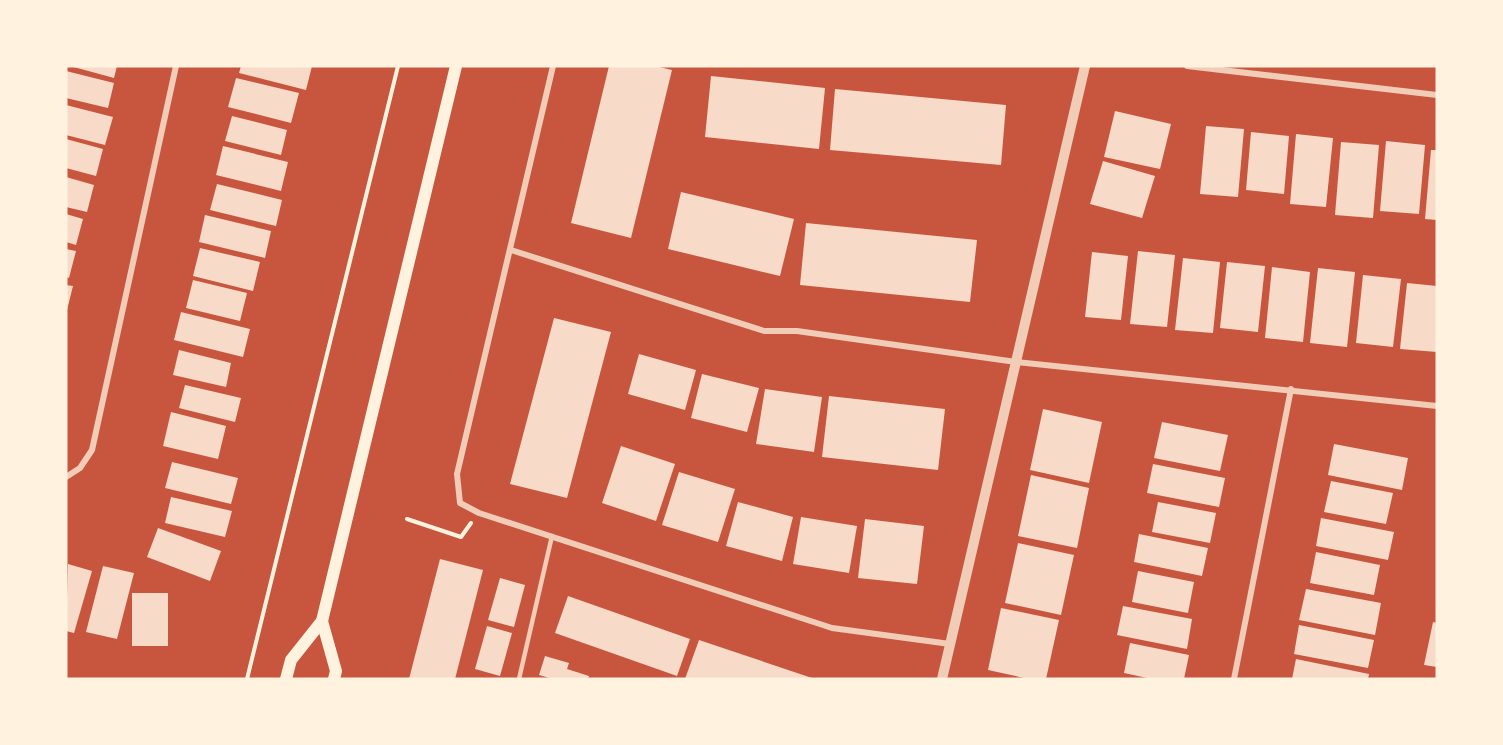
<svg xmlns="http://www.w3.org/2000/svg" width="1503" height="745" viewBox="0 0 1503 745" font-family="Ubuntu,sans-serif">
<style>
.building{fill:#f7dbc8}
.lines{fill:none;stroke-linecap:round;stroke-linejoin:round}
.path{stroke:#fff3e0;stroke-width:4}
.service{stroke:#f1ccb7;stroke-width:4.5}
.minor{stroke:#f1ccb7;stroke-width:6}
.tertiary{stroke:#f1ccb7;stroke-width:10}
.secondary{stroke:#fff3e0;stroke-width:12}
</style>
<rect width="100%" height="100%" fill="#c8553d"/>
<!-- building -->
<g class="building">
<path d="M70 66H117L114 78Z"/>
<path d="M241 66H312L306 90 239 73Z"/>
<path d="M609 66H655L672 70 631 238 571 223Z"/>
<path d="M66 71 114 83 108 108 66 98Z"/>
<path d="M711 76 825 88 819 149 705 137Z"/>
<path d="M236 78 299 93 291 123 228 107Z"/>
<path d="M835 89 1006 105 1001 165 830 150Z"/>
<path d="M66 105 113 117 105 145 66 135Z"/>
<path d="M1115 111 1171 124 1160 169 1104 157Z"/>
<path d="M232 116 287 130 281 155 225 141Z"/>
<path d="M1206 126 1244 129 1238 197 1200 194Z"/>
<path d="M1251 132 1289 136 1284 194 1246 190Z"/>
<path d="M1296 134 1333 138 1326 207 1290 204Z"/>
<path d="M66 139 103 149 96 176 66 168Z"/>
<path d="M1386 141 1425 145 1419 214 1380 211Z"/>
<path d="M1341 142 1379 145 1373 218 1335 215Z"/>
<path d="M223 146 288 162 281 191 216 175Z"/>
<path d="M1431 150H1437V220L1425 219Z"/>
<path d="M1103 161 1155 176 1142 218 1090 204Z"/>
<path d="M66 177 94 185 87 212 66 207Z"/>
<path d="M217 184 282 200 276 226 210 210Z"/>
<path d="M681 192 794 219 780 276 668 249Z"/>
<path d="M66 214 83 219 76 245 66 242Z"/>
<path d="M205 215 271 231 265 258 199 242Z"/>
<path d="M806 223 977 240 970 302 800 285Z"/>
<path d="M200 248 260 262 253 291 193 276Z"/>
<path d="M66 249 76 251 69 278 66 277Z"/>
<path d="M1138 251 1175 255 1167 327 1130 324Z"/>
<path d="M1092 252 1128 256 1121 320 1085 317Z"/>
<path d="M1183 258 1220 262 1213 333 1175 330Z"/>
<path d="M1227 262 1265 266 1258 332 1220 328Z"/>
<path d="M1272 267 1310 272 1303 342 1265 338Z"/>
<path d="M1318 268 1355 272 1347 347 1310 343Z"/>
<path d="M1363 275 1401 279 1393 347 1356 343Z"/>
<path d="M193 280 247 293 240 321 186 308Z"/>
<path d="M1407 283 1437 286V352L1400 349Z"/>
<path d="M66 285 73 286 67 310H66Z"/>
<path d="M181 312 250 329 243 357 174 340Z"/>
<path d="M554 318 611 332 567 498 510 484Z"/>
<path d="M179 350 231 363 226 387 173 375Z"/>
<path d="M639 354 696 370 685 410 628 394Z"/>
<path d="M702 374 759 388 747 432 691 418Z"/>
<path d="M185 385 241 398 235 422 179 408Z"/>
<path d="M765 389 822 397 814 452 756 444Z"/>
<path d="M829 396 945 409 938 470 822 457Z"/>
<path d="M1043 409 1102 422 1089 483 1030 470Z"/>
<path d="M171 412 226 426 218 459 163 446Z"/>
<path d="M1162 422 1228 435 1220 471 1154 458Z"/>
<path d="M1334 444 1408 458 1402 490 1328 475Z"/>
<path d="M621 446 675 464 656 521 602 503Z"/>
<path d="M172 462 238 478 231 504 165 488Z"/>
<path d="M1153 464 1225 478 1219 507 1147 493Z"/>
<path d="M679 472 735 489 718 542 662 525Z"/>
<path d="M1031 475 1089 488 1077 548 1018 536Z"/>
<path d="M1331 481 1393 493 1386 524 1324 512Z"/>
<path d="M171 497 232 511 225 537 165 523Z"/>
<path d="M738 502 793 517 782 561 726 546Z"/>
<path d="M1158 502 1216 513 1210 543 1152 532Z"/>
<path d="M801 517 857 526 849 573 793 564Z"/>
<path d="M1321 518 1394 532 1388 560 1316 546Z"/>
<path d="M865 519 924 526 917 584 858 578Z"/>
<path d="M158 528 221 551 210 581 147 557Z"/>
<path d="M1139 534 1208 548 1202 576 1134 562Z"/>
<path d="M1018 543 1074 555 1061 615 1005 603Z"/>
<path d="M1316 552 1380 565 1374 595 1310 583Z"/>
<path d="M440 559 483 570 455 679H409Z"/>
<path d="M68 564 92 571 74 633 66 631Z"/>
<path d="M103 566 134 573 117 639 86 632Z"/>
<path d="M1138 571 1194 582 1188 613 1132 602Z"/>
<path d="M500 578 525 585 514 627 488 620Z"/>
<path d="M1306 589 1381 603 1375 635 1299 620Z"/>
<rect x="132" y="593" width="36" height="53"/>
<path d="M568 596 690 639 677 676 555 633Z"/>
<path d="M1123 606 1192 619 1187 649 1117 635Z"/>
<path d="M1001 608 1059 620 1046 679H1029L988 670Z"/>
<path d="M1433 622 1437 623V667L1424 665Z"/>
<path d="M1299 625 1374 640 1368 668 1294 654Z"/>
<path d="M487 626 512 633 500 676 475 669Z"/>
<path d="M699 640 815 679H685Z"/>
<path d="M1130 643 1189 655 1184 679H1152L1124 673Z"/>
<path d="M545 656 569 663 567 669 589 676 588 679H553L539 675Z"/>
<path d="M1296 659 1369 674 1368 679H1292Z"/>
</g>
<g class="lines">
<!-- path -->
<g class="path">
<path d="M407 519 461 537 471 523"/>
<path d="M247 679 398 66"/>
</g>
<!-- service -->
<path class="service" d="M519 679 552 536"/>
<!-- minor -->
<g class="minor">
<path d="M553 66 457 474 460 503 479 513 832 628 950 644"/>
<path d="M1187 66 1437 95"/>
<path d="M511 250 764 331H797L1016 362 1437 406"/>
<path d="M66 477 80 468 92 450 176 66"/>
<path d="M1234 679 1291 389"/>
</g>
<!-- tertiary -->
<path class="tertiary" d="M942 679 1085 66"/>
<!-- secondary -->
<g class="secondary">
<path d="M322 621 336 671 334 679"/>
<path d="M286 679 291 660 322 621 456 66"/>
</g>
</g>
<!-- border -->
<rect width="1503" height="745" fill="none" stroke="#fff3e0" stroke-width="135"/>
</svg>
